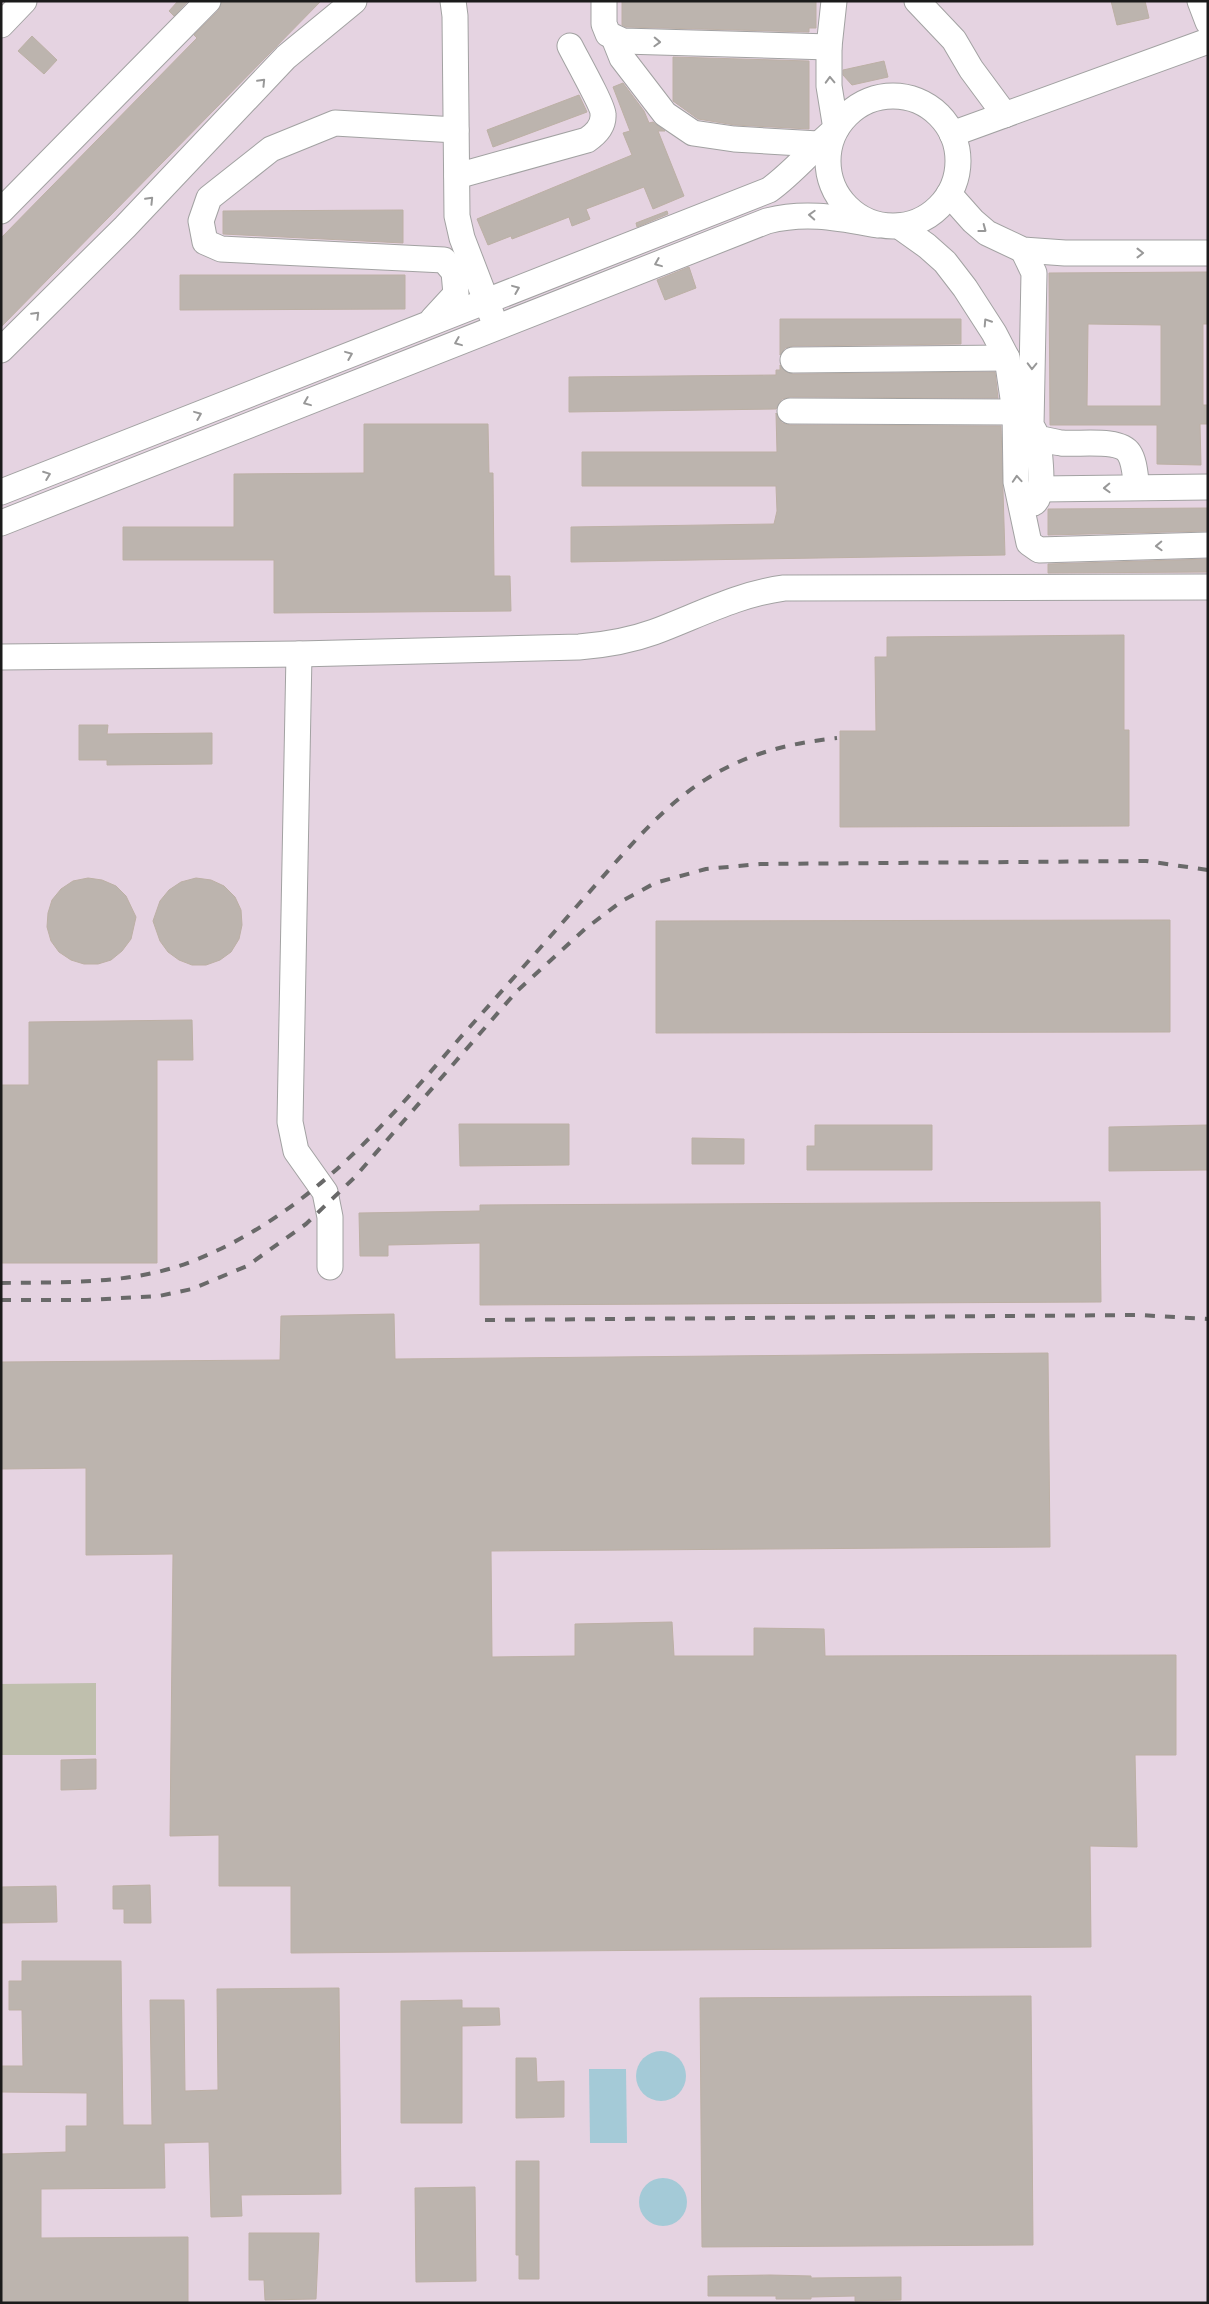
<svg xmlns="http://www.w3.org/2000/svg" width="1209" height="2304" viewBox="0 0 1209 2304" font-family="'Fira Sans Condensed',sans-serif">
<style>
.industrial{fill:#e5d3e1}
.construction{fill:#bfbfad}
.water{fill:#a4cad7}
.building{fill:#bcb4ae;stroke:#bcb0a5;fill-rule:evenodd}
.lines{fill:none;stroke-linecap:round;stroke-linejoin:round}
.minor-casing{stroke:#a2a2a2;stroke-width:27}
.minor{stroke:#fff;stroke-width:25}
.rail{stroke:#696969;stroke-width:4;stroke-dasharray:10 10;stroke-linecap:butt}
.oneway{stroke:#989898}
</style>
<rect width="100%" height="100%" fill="#ece8e1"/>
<!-- industrial -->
<rect class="industrial" x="1" y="1" width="1207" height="2302"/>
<!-- construction -->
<path class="construction" d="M96 1683V1755H1V1684Z"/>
<!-- water -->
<g class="water">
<circle cx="661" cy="2076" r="25"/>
<path d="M589 2069H626L627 2143H590Z"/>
<circle cx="663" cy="2202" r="24"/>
</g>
<!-- building -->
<g class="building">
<path d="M178 1H188L174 16 169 11Z"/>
<path d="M222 1H321L1 327V238L197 38 194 35 218 11Z"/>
<path d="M622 1H816V28H809V32L626 27 622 25Z"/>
<path d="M1111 1H1145L1149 18 1117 25Z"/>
<path d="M32 36 57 60 44 74 18 51Z"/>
<path d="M673 57 809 61V129L735 125 698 119 673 101Z"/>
<path d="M884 61 888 77 852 85 843 75V70Z"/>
<path d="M623 83 644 111 649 123 653 122 665 131H658L684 196 653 209 644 187 586 209 590 219 572 226 569 217 512 239 511 236 488 245 477 219 632 155 623 133 630 131 613 87Z"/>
<path d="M579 95 587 112 493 147 487 130Z"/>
<path d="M403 210V243L223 234V211Z"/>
<path d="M667 211 668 214 637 227 636 223Z"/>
<path d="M689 267 696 288 665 300 657 280Z"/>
<path d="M1208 272V324H1203V405H1208V424H1200L1201 465 1157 464V425H1050L1049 273ZM1088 324 1161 325V406H1087Z"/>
<path d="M180 275H405V309L180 310Z"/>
<path d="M780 319H961V344L793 346 785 348 780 355Z"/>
<path d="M780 365 786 372 793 374 995 372 998 398 790 397 782 399 776 409 569 412V377L776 375V370H780Z"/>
<path d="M776 413 782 423 790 425 1001 426 1005 555 571 562V527L774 524 777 511 776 486H582V452H777Z"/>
<path d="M364 424H488L489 473H493L494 576H510L511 611 274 613V560H123V527H234V474L364 473Z"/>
<path d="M1208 508V531L1048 535V509Z"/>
<path d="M1208 559V572L1048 573V564Z"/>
<path d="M1124 635V730H1129V826L840 827V731H876L875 657H887V637Z"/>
<path d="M79 725H108L107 734 212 733V764L107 765V760H79Z"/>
<path d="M88 878 102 880 116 886 126 896 136 917 131 939 122 951 111 960 98 964H84L71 960 59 952 51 941 47 927 48 913 52 900 61 889 73 881Z"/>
<path d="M196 878 211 880 224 886 235 897 241 910 242 925 239 939 231 952 220 960 206 965H192L179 960 168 952 160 941 153 921 160 901 169 890 181 882Z"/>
<path d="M1170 920V1032L656 1033V921Z"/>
<path d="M192 1020 193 1060H157V1263H1V1085H29V1022Z"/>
<path d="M459 1124H569V1165L460 1166Z"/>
<path d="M815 1125H932V1170H807V1146H815Z"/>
<path d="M1208 1125V1170L1109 1171V1127Z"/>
<path d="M692 1138 744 1139V1164H692Z"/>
<path d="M1100 1202 1101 1302 480 1305V1243L388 1245V1256H360L359 1213 480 1211V1205Z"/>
<path d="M394 1314 395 1359 1048 1353 1050 1547 491 1551 492 1657 575 1656V1624L672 1622 674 1656H754V1628L824 1629 825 1656 1176 1655V1755H1135L1137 1847 1090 1846 1091 1947 291 1953V1886H219V1835L170 1836 173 1554 86 1555V1468L1 1469V1362L280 1360 281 1316Z"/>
<path d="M96 1759V1789L61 1790V1760Z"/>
<path d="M150 1885 151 1923H124V1909H113V1886Z"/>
<path d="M56 1886 57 1922 1 1923V1887Z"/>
<path d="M22 1961H121L123 2125H152L150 2000H184L185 2091 218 2090 217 1989 339 1988 341 2194 241 2195 242 2216 211 2217 209 2142 164 2143 165 2188 41 2189V2238L188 2237V2303H1V2154L66 2152V2126H87V2093L1 2092V2066H23L22 2010H9V1981H22Z"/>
<path d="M1031 1996 1033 2245 702 2247 700 1998Z"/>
<path d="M462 2000V2008H499L500 2025 462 2026V2123H401V2001Z"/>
<path d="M516 2058H536L537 2082 564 2081V2117L516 2118Z"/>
<path d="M516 2161H539V2279H519V2255H516Z"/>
<path d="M475 2187 476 2281 416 2282 415 2188Z"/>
<path d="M249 2233H319L316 2299 265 2300 264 2280H249Z"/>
<path d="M770 2275 811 2276V2278L901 2277V2300L855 2301V2296L811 2297V2299H776V2296H708V2276Z"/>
</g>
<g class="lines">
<!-- minor casing -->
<g class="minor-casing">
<g id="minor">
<path d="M453 1 455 16 457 216 462 238 492 316"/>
<path d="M604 1V24L608 34 623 41 829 47"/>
<path d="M917 1 954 40 971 69 1005 115"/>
<path d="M1200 1 1208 22"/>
<path d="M1 25 24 1"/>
<path d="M614 38 622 58 665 114 693 133 734 139 818 144"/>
<circle cx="893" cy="161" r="65"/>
<path d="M952 134 1208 41"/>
<path d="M457 176 587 140C596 134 604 126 603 114 603 106 576 58 570 46"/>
<path d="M949 194 973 221 987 233 1023 250 1065 253H1208"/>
<path d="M1 211 208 1"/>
<path d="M899 226 927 246 945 262 965 288 994 333 1007 358 1015 412 1016 482 1029 543 1039 550 1208 545"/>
<path d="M1023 250 1034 273 1031 425 1038 438C1046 440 1054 442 1061 443 1078 445 1119 438 1129 453 1135 462 1135 477 1137 487"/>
<path d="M433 319 456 294 454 272 444 260 221 249 205 242 201 221 209 198 271 149 335 123 456 130"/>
<path d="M1 350 125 227 286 57 354 1"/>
<path d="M793 360 1007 358"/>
<path d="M790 411 1015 412"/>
<path d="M1040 489 1208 487"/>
<path d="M1 492 769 190C794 172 813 148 836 129L829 86V47L834 1"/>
<path d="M1034 503C1046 493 1039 454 1038 438"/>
<path d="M1 523 767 221C807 211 838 218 878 225"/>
<path d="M299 654 290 1122 296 1151 325 1192 330 1217V1267"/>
<path d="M1 657 299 654 579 647C605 645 629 641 654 632 697 616 738 594 784 588L1208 587"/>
</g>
</g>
<!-- minor -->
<use href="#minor" class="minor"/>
<!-- rail -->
<g class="rail">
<path d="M1 1283C66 1282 136 1285 198 1259 309 1213 382 1128 459 1039 501 992 543 945 584 898 622 856 660 807 708 778 748 753 791 743 837 738"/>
<path d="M1 1300H87L159 1296 192 1289 247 1266 306 1224 354 1178 517 991 585 929 622 901 655 883 706 869 760 864 1146 861 1208 870"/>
<path d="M485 1320 1139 1315 1208 1319"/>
</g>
</g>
<!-- one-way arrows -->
<defs><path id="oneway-chevron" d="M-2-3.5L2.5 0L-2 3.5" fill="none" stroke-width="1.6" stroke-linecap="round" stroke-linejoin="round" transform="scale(1.25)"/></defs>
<g class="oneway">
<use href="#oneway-chevron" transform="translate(657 42) rotate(2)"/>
<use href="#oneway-chevron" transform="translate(830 80) rotate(-92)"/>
<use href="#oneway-chevron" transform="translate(262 82) rotate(-46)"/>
<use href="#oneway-chevron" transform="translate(150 200) rotate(-46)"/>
<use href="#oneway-chevron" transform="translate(812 215) rotate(-177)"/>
<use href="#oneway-chevron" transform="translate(983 229) rotate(37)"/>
<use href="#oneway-chevron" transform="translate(1140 253)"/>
<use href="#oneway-chevron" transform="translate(658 263) rotate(158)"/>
<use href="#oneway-chevron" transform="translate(516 289) rotate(-22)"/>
<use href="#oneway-chevron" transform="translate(36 315) rotate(-45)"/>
<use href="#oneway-chevron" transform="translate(987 322) rotate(-123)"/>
<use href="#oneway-chevron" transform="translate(458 342) rotate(158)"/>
<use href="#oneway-chevron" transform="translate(349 355) rotate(-22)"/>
<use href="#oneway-chevron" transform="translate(1032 366) rotate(91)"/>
<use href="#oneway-chevron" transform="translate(307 402) rotate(158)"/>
<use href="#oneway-chevron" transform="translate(198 415) rotate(-22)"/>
<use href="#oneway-chevron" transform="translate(47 475) rotate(-21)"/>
<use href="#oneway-chevron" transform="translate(1017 479) rotate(-94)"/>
<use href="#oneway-chevron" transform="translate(1107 488) rotate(178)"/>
<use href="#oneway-chevron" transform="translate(1159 546) rotate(178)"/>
</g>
<!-- border -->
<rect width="1209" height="2304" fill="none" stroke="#1b1b1b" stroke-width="5"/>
</svg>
